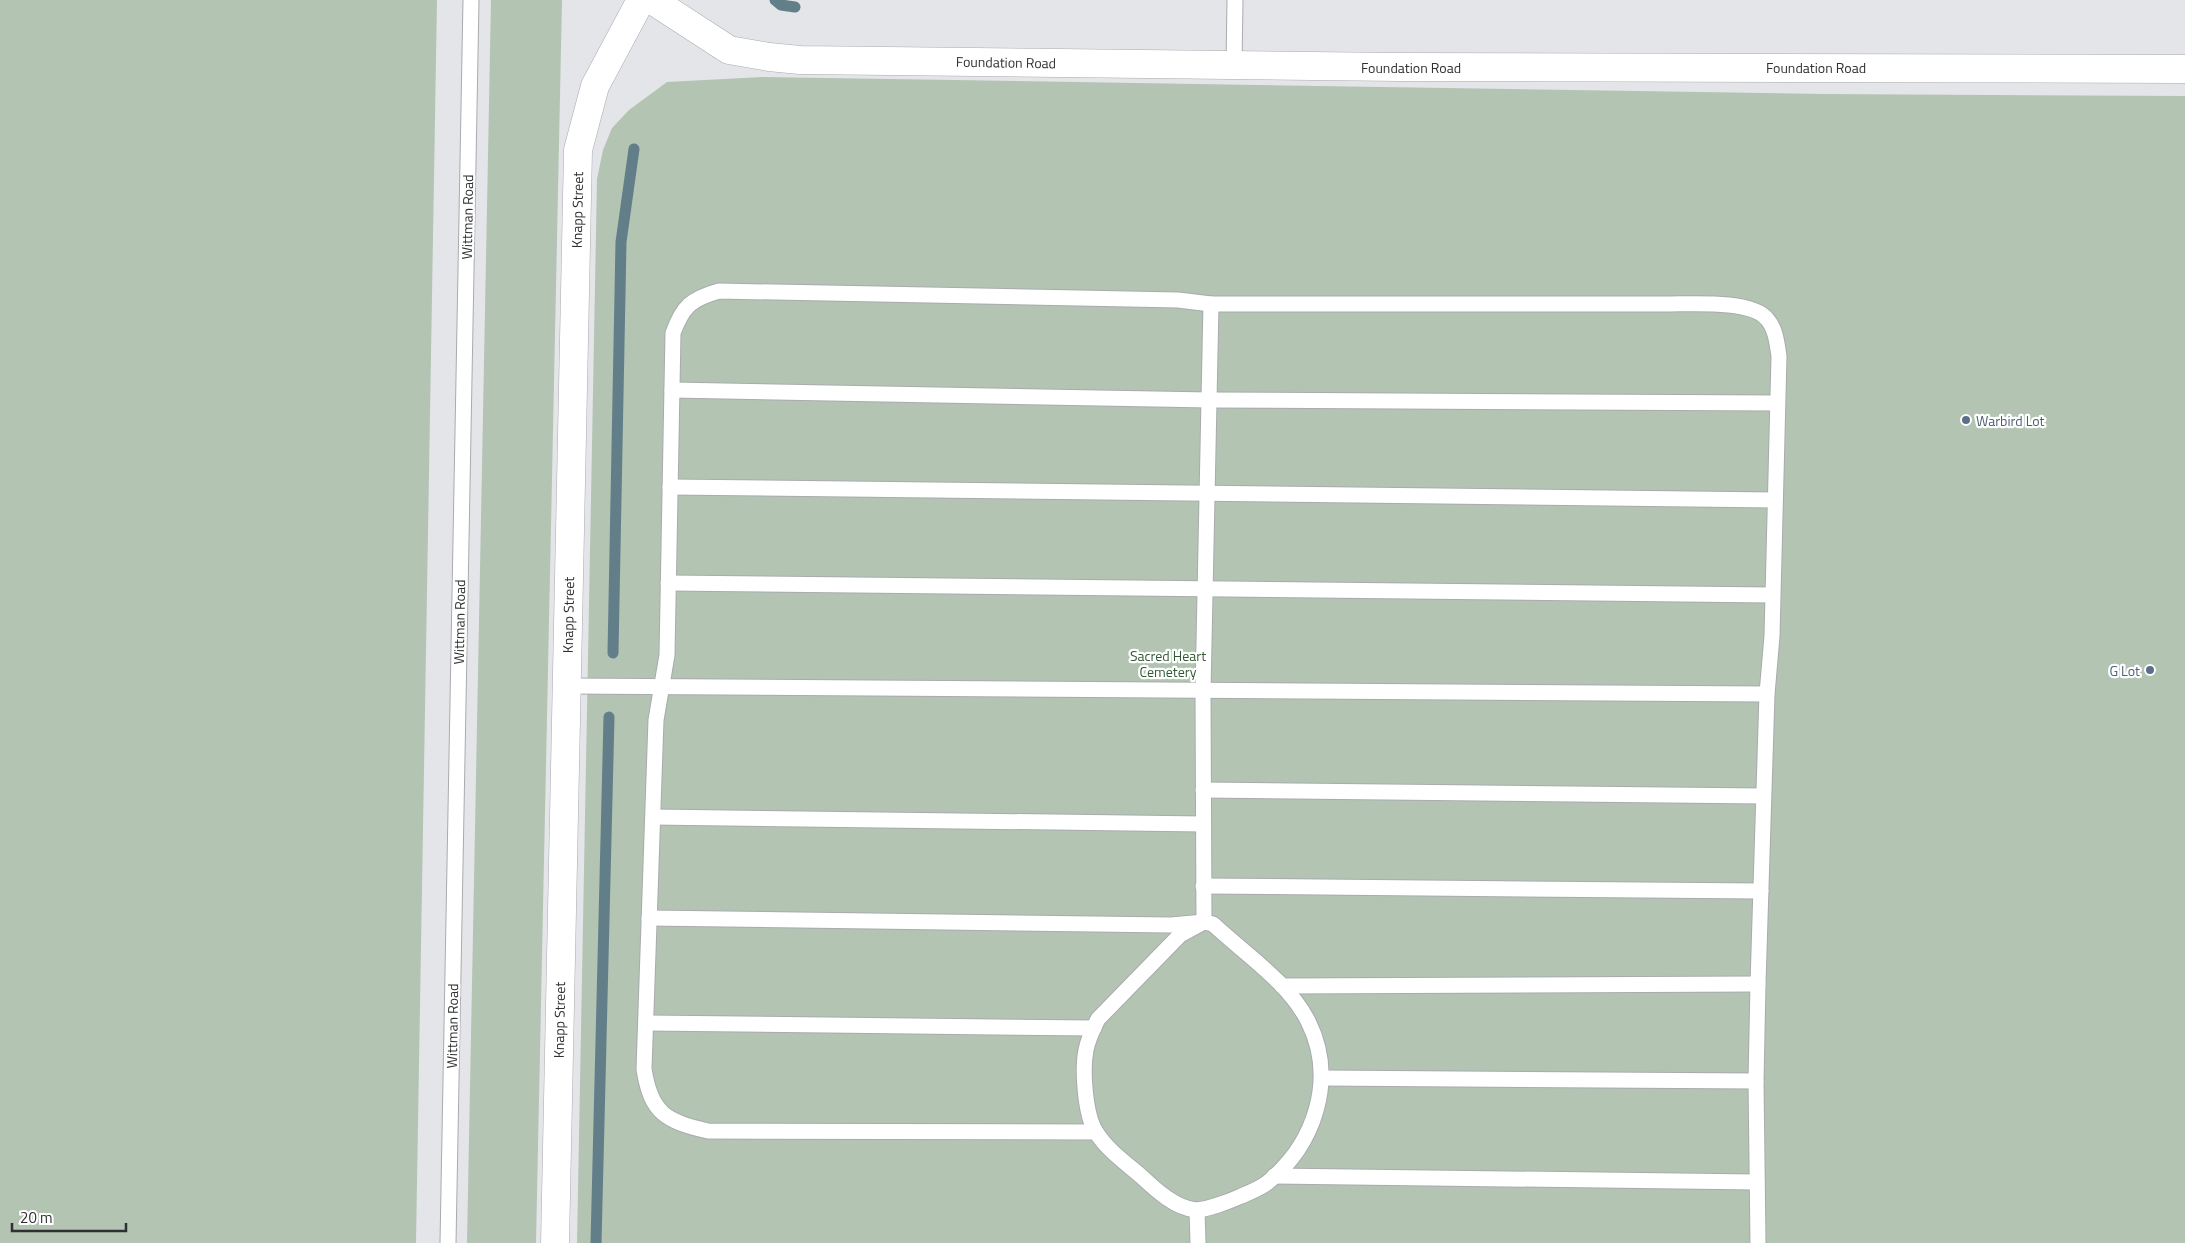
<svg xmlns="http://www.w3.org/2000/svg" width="2185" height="1243" viewBox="0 0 2185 1243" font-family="'Titillium Web',sans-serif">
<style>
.green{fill:#b3c4b3}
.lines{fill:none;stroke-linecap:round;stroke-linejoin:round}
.stream{stroke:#627f89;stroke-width:11}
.lane-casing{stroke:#a9abae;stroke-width:17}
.street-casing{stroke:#a9abae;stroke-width:29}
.lane{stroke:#fff;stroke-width:15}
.street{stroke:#fff;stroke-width:28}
.service-dot{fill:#5c6f8a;stroke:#fff;stroke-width:2}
.labels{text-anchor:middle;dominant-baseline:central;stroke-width:4.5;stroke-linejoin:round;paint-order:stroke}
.street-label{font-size:14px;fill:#2f3031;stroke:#fff}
.service-label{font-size:14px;fill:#4e5e75;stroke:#fff;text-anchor:start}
.park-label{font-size:14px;fill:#315a32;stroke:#fff}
</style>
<rect width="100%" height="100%" fill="#e4e5e9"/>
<!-- green -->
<g class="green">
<path d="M0 0H437L416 1243H0Z"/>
<path d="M491 0H562L536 1243H467Z"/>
<path d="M762 77 1821 94 2185 96V1243H577L597 179 603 150 612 128 629 110 667 82Z"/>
</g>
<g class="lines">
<!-- stream -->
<g class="stream">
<path d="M775 0 781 5 795 7"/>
<path d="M613 653 621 242 634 149"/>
<path d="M596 1243 609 717"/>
</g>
<!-- lane casing -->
<g class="lane-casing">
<g id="lane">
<path d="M1234 65 1235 0"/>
<path d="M672 390 1210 400 1777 403"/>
<path d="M670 487 1775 500"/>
<path d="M668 583 1772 595"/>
<path d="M566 686 1767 694"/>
<path d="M1203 790 1763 796"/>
<path d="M653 817 1203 824"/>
<path d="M1203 886 1761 891"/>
<path d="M649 918 1171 925 1204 922 1203 691 1211 304"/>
<path d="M1204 922 1213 924C1245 954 1288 982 1308 1021 1337 1079 1315 1144 1267 1183 1259 1189 1248 1193 1239 1197 1230 1201 1206 1210 1196 1210 1175 1208 1156 1190 1142 1177 1126 1163 1107 1150 1096 1132 1085 1115 1082 1070 1086 1050 1088 1039 1093 1029 1098 1019L1180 935Z"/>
<path d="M1282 986 1758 984"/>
<path d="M646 1023 1094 1028"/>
<path d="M1322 1078 1756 1081"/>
<path d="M1095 1132 708 1131C666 1121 651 1114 644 1069L656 720 667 655 673 333C683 306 691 299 719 291L1178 300 1211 304H1669C1692 304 1752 300 1767 319 1776 329 1777 344 1779 356L1772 636 1767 694 1758 984 1756 1081 1758 1243"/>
<path d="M1274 1176 1757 1182"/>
<path d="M1197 1210 1198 1243"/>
<path d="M448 1243 471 0"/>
</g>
</g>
<!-- street casing -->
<g class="street-casing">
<g id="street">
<path d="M652 0 729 50 769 57 800 60 1398 67 2185 69"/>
<path d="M555 1243 578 150 595 86 641 0"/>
</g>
</g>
<!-- lane -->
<use href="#lane" class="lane"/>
<!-- street -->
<use href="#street" class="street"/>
</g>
<!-- markers -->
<g class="service-dot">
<circle cx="1966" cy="420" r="5"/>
<circle cx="2150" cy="670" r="5"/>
</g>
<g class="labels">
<!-- street labels -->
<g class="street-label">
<text transform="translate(1006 62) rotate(1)">Foundation Road</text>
<text x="1411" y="67">Foundation Road</text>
<text x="1816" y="67">Foundation Road</text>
<text transform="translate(577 210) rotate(-89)">Knapp Street</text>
<text transform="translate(467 217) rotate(-89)">Wittman Road</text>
<text transform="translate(568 615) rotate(-89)">Knapp Street</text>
<text transform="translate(459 622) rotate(-89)">Wittman Road</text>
<text transform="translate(559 1020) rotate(-89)">Knapp Street</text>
<text transform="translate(452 1026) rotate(-89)">Wittman Road</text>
</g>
<!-- service labels -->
<g class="service-label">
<text x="1976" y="420">Warbird Lot</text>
<text x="2140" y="670" text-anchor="end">G Lot</text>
</g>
<!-- park labels -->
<g class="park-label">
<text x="1168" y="655">Sacred Heart<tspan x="1168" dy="16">Cemetery</tspan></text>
</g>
</g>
<!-- scale -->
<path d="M12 1223v8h114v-8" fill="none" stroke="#2f3031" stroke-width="2.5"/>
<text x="20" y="1223" font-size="15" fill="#2f3031" stroke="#ffffff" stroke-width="4" paint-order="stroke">20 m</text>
</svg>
